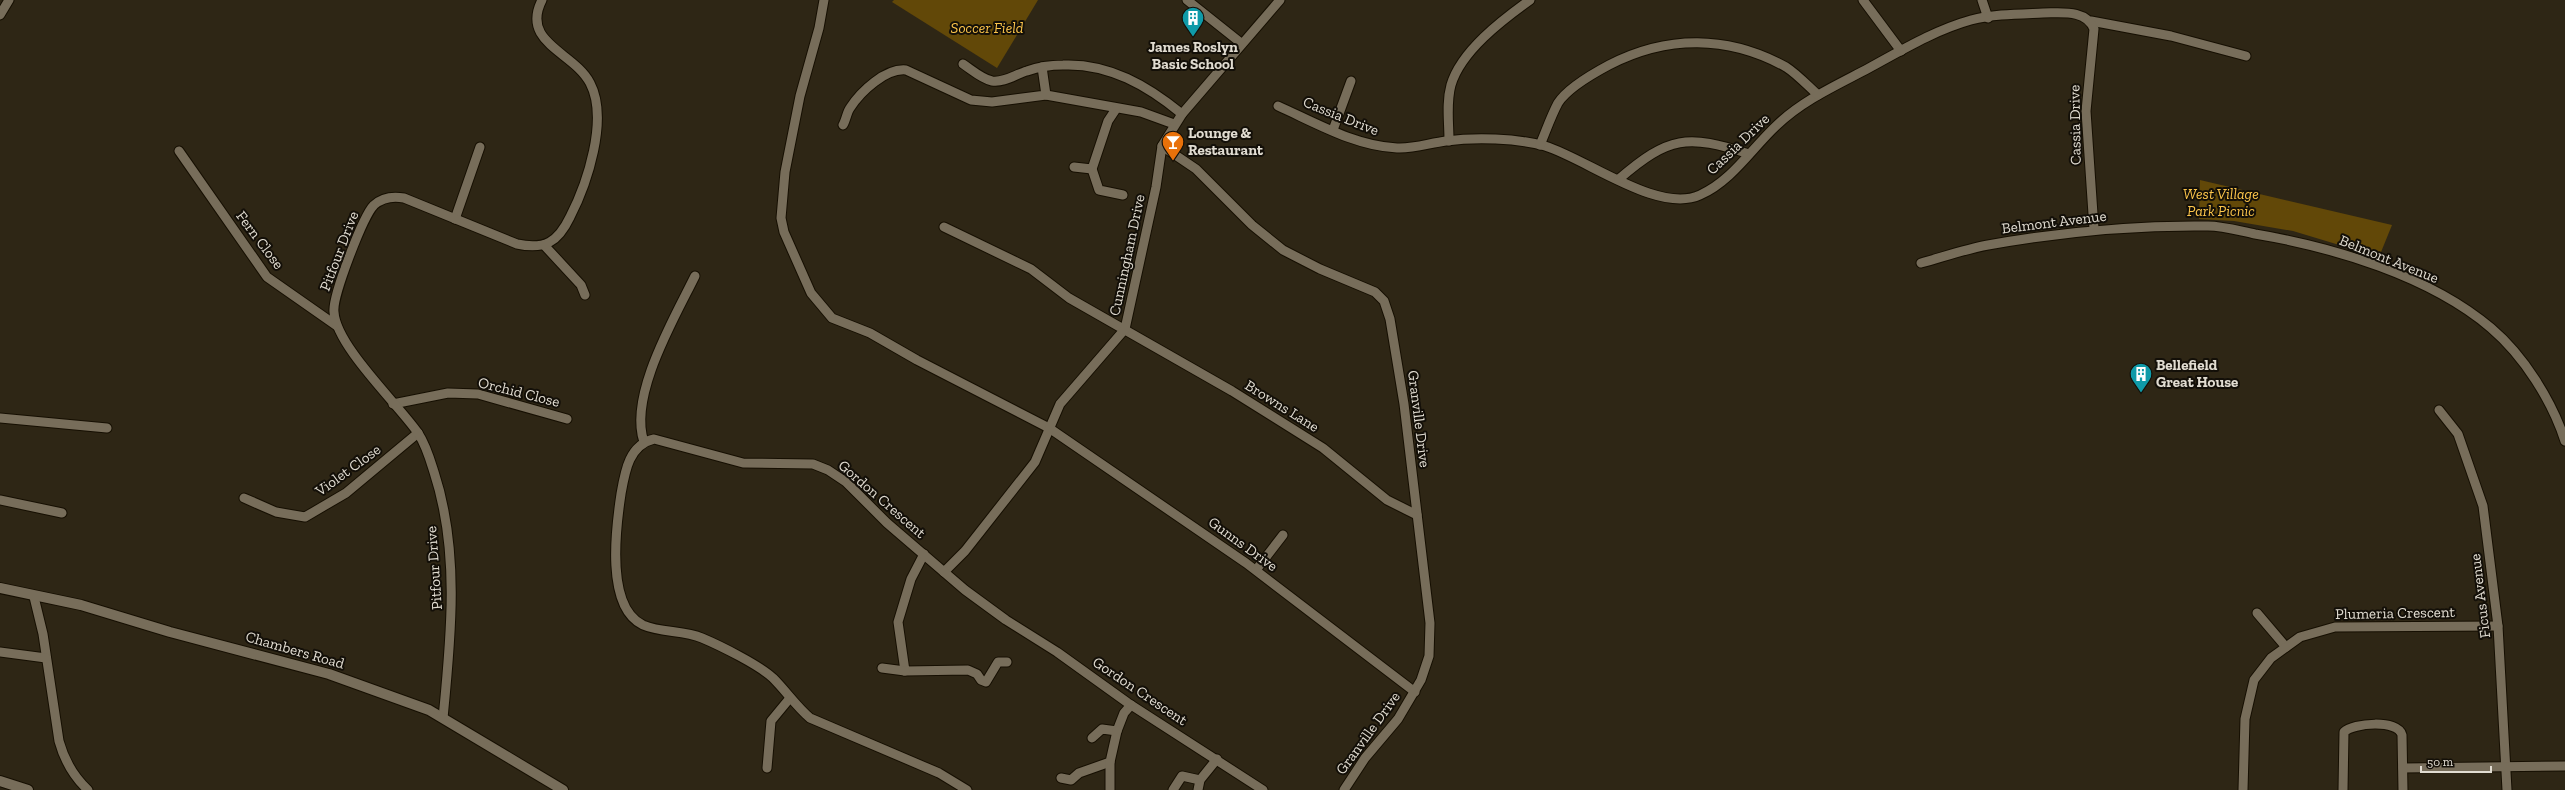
<svg xmlns="http://www.w3.org/2000/svg" width="2565" height="790" viewBox="0 0 2565 790" font-family="'Zilla Slab',serif">
<style>
.green{fill:#624808}
.lines{fill:none;stroke-linecap:round;stroke-linejoin:round}
.minor-casing{stroke:#160f02;stroke-width:11}
.tertiary-casing{stroke:#160f02;stroke-width:12}
.minor{stroke:#776d5a;stroke-width:9}
.tertiary{stroke:#776d5a;stroke-width:10}
.labels{text-anchor:middle;dominant-baseline:central;stroke-width:4;stroke-linejoin:round;paint-order:stroke}
.park-label{font-size:15px;font-style:italic;fill:#fcc54b;stroke:#130f08}
.poi-label{font-size:15px;font-weight:bold;fill:#e1dcd1;stroke:#130f08;text-anchor:start}
.street-label{font-size:15px;fill:#e1dcd1;stroke:#130f08}
</style>
<rect width="100%" height="100%" fill="#2e2615"/>
<!-- green -->
<g class="green">
<path d="M894 0H1038L997 68 892 2Z"/>
<path d="M2200 180 2392 225 2379 257 2293 231 2234 221 2199 219Z"/>
</g>
<g class="lines">
<!-- minor casing -->
<g class="minor-casing">
<g id="minor">
<path d="M824 0 819 28 800 96 785 172 781 218 784 232 811 293 832 318 870 333 917 360 1049 428 1246 563 1415 692"/>
<path d="M1187 0 1241 43"/>
<path d="M1863 0 1901 51"/>
<path d="M1982 0 1988 18"/>
<path d="M0 15 9 0"/>
<path d="M2091 21 2171 36 2246 56"/>
<path d="M963 64C972 70 982 79 992 81 1004 83 1016 74 1027 71 1038 67 1051 65 1063 65 1109 63 1148 86 1182 114"/>
<path d="M1046 95 1141 112 1174 124"/>
<path d="M1278 106C1316 123 1355 146 1397 148 1413 149 1430 143 1446 141 1475 137 1516 138 1545 146 1587 159 1658 214 1700 195 1732 181 1752 148 1777 125 1803 100 1837 85 1869 68 1902 50 1935 30 1971 20 1994 14 2019 14 2043 13 2061 13 2086 9 2094 29L2086 111 2094 229"/>
<path d="M843 125C846 120 847 112 850 108 861 91 886 68 906 70L971 100 992 102 1046 95 1042 67"/>
<path d="M1333 130 1351 81"/>
<path d="M1449 141C1449 122 1446 103 1451 85 1461 51 1502 20 1530 0"/>
<path d="M1540 145C1546 131 1551 116 1558 103 1567 89 1594 73 1609 65 1667 35 1728 35 1786 67 1797 74 1808 86 1818 95"/>
<path d="M1162 146 1196 169 1252 225 1283 250 1320 269 1375 292 1384 301 1390 319 1404 404 1430 623 1429 656 1421 680 1398 719 1365 758 1344 790"/>
<path d="M179 151 267 277 337 326"/>
<path d="M1074 167 1092 169 1108 121 1116 109"/>
<path d="M1092 169 1099 190 1123 195"/>
<path d="M1619 179C1669 136 1687 134 1749 154"/>
<path d="M455 219 480 147"/>
<path d="M944 227 1031 269 1069 298 1232 391 1323 448 1387 500 1417 515"/>
<path d="M544 245 581 285 585 295"/>
<path d="M1921 263C1943 257 1966 249 1988 245 2061 232 2134 225 2208 226 2223 226 2240 231 2255 234 2333 247 2430 276 2491 328 2524 356 2552 401 2565 441"/>
<path d="M393 404 448 393 478 394 567 419"/>
<path d="M2439 410 2458 434 2483 506 2498 626 2507 790"/>
<path d="M0 418 107 428"/>
<path d="M644 442C628 396 675 317 695 276"/>
<path d="M244 498 276 512 305 517 346 493 418 433"/>
<path d="M0 500 62 513"/>
<path d="M924 554 911 579 898 622 905 671 968 670 977 674 981 680 986 682 998 662H1007"/>
<path d="M1256 570 1283 535"/>
<path d="M944 572 965 551 1035 462 1060 404 1125 329 1156 187 1162 146 1182 114 1280 0"/>
<path d="M34 597 43 634 59 741C64 759 74 777 88 790"/>
<path d="M2257 613 2286 647"/>
<path d="M0 652 46 658"/>
<path d="M882 668 905 671"/>
<path d="M443 718C451 637 460 551 434 472 430 459 426 445 418 433 398 404 336 346 334 312 332 297 363 216 374 205 383 197 393 196 404 198L517 244C545 250 558 242 570 217 587 184 609 119 590 83 574 52 520 43 542 0"/>
<path d="M1092 738 1102 729 1117 731 1124 713 1131 705"/>
<path d="M767 768 771 721 790 698"/>
<path d="M2403 768 2565 766"/>
<path d="M1061 778 1071 780 1079 773 1110 762 1117 731"/>
<path d="M967 790 939 773 810 718C796 706 786 691 773 678 759 665 721 646 702 638 684 630 661 633 643 625 605 607 616 527 621 494 625 471 629 445 654 439L743 463 813 464 828 470 846 482 887 523 965 590 1006 620 1057 652 1128 703 1263 790"/>
<path d="M1110 790V762"/>
<path d="M1173 790 1182 776 1200 780"/>
<path d="M1198 790 1200 780 1217 759"/>
<path d="M2243 790 2245 719 2254 680 2271 658 2300 637 2335 627 2498 626"/>
<path d="M2343 790 2344 732C2353 723 2398 719 2402 735L2403 790"/>
</g>
</g>
<!-- tertiary casing -->
<g class="tertiary-casing">
<g id="tertiary">
<path d="M0 588 81 605 170 632 329 674 429 710 563 790"/>
<path d="M0 781 28 790"/>
</g>
</g>
<!-- minor -->
<use href="#minor" class="minor"/>
<!-- tertiary -->
<use href="#tertiary" class="tertiary"/>
</g>
<!-- icons -->
<defs>
<g id="building-pin" transform="scale(1.15)"><path d="M0 17L-7.5 6A9.5 9.5 0 1 1 7.5 6Z" fill="#0f9aa8" stroke="#130f08"/><path d="M-4-6H4V6H1V3H-1V6H-4ZM-2.5-4.3h1.7v1.8h-1.7ZM.8-4.3h1.7v1.8H.8ZM-2.5-1h1.7V.8h-1.7ZM.8-1h1.7V.8H.8Z" fill="#fff"/></g>
<g id="bar-pin" transform="scale(1.15)"><path d="M0 17L-7.5 6A9.5 9.5 0 1 1 7.5 6Z" fill="#e8710a" stroke="#130f08"/><path d="M-6-5H6L.8 .8V4.5H3.5V6h-7V4.5H-.8V.8Z" fill="#fff"/></g>
</defs>
<g fill-rule="evenodd">
<use href="#building-pin" x="1193" y="18"/>
<use href="#bar-pin" x="1173" y="142"/>
<use href="#building-pin" x="2141" y="374"/>
</g>
<g class="labels">
<!-- park labels -->
<g class="park-label">
<text x="987" y="28">Soccer Field</text>
<text x="2221" y="194">West Village<tspan x="2221" dy="17">Park Picnic</tspan></text>
</g>
<!-- poi labels -->
<g class="poi-label">
<text x="1193" y="47" text-anchor="middle">James Roslyn<tspan x="1193" dy="17">Basic School</tspan></text>
<text x="1188" y="133">Lounge &amp;<tspan x="1188" dy="17">Restaurant</tspan></text>
<text x="2156" y="365">Bellefield<tspan x="2156" dy="17">Great House</tspan></text>
</g>
<!-- street labels -->
<g class="street-label">
<text transform="translate(1341 116) rotate(22)">Cassia Drive</text>
<text transform="translate(2075 125) rotate(-91)">Cassia Drive</text>
<text transform="translate(1738 144) rotate(-44)">Cassia Drive</text>
<text transform="translate(2054 222) rotate(-7)">Belmont Avenue</text>
<text transform="translate(260 240) rotate(53)">Fern Close</text>
<text transform="translate(339 251) rotate(-69)">Pitfour Drive</text>
<text transform="translate(1127 255) rotate(-78)">Cunningham Drive</text>
<text transform="translate(2389 259) rotate(22)">Belmont Avenue</text>
<text transform="translate(519 392) rotate(14)">Orchid Close</text>
<text transform="translate(1282 406) rotate(32)">Browns Lane</text>
<text transform="translate(1419 419) rotate(83)">Granville Drive</text>
<text transform="translate(348 470) rotate(-36)">Violet Close</text>
<text transform="translate(882 499) rotate(41)">Gordon Crescent</text>
<text transform="translate(1243 544) rotate(36)">Gunns Drive</text>
<text transform="translate(434 568) rotate(-94)">Pitfour Drive</text>
<text transform="translate(2480 596) rotate(-97)">Ficus Avenue</text>
<text transform="translate(2395 613) rotate(-1)">Plumeria Crescent</text>
<text transform="translate(295 650) rotate(16)">Chambers Road</text>
<text transform="translate(1140 691) rotate(34)">Gordon Crescent</text>
<text transform="translate(1368 733) rotate(-54)">Granville Drive</text>
</g>
</g>
<!-- scale -->
<path d="M2421 766v6h70v-6" fill="none" stroke="#e1dcd1" stroke-width="2"/>
<text x="2427" y="766" font-size="12" fill="#e1dcd1" stroke="#130f08" stroke-width="3" paint-order="stroke">50 m</text>
</svg>
